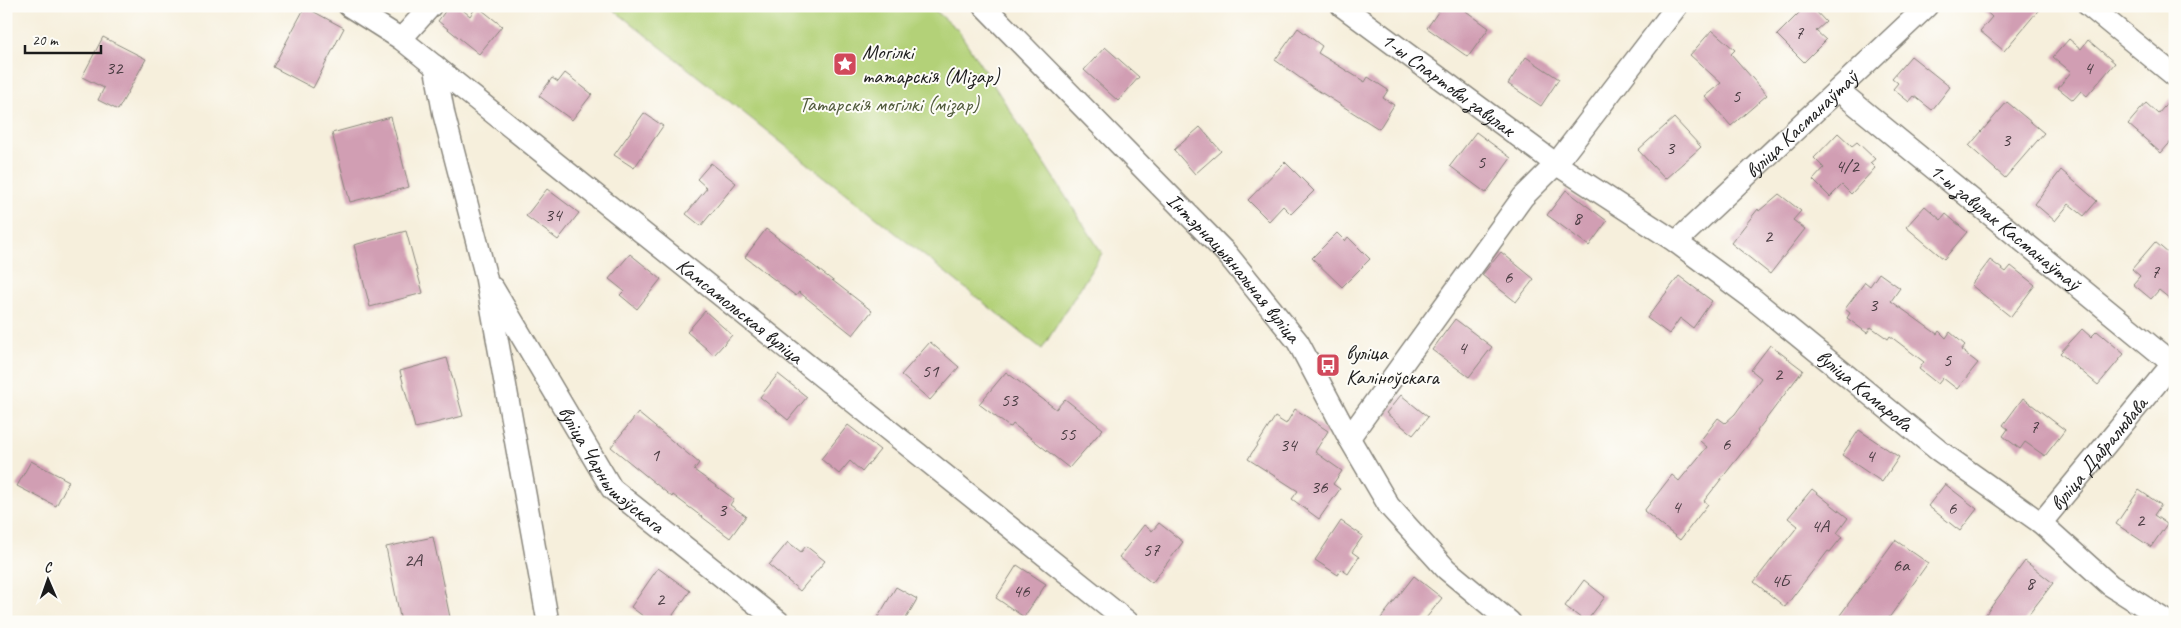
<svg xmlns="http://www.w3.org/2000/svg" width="2181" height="628" viewBox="0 0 2181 628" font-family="Caveat,sans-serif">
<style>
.green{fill:#b3d178;stroke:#68764a}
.building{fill:#d19eb3}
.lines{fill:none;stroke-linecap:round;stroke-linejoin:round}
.minor-casing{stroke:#89867c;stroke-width:24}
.minor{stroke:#fff;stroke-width:21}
.labels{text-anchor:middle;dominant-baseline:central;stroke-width:4;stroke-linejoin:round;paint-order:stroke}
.number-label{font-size:19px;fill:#493c42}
.poi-label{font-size:21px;fill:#1c1c1c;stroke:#fdfcf7;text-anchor:start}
.street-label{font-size:21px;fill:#1c1c1c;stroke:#fdfcf7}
.park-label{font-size:21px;fill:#515b3c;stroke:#fdfcf7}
</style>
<rect width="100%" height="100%" fill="#fdfcf7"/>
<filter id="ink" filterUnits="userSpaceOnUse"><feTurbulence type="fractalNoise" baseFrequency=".02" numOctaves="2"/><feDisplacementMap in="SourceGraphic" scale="10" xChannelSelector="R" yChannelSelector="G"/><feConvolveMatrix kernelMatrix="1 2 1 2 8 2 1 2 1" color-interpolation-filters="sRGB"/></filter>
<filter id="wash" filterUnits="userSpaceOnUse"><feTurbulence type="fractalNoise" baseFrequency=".0096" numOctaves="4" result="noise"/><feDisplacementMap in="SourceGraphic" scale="20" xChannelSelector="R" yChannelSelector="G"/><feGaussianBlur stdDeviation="1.12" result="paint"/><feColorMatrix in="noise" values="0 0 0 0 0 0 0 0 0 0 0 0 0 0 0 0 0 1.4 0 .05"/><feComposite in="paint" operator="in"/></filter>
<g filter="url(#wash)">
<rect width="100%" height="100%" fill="#f6efdc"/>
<!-- green -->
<path class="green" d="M609 6H930L958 30 1102 253 1042 349Z"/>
<g id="blocks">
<!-- building -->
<g class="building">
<path d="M449 6H458L470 16 477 6 502 26 479 54 438 21Z"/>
<path d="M1442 6H1459L1489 28 1468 57 1427 28Z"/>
<path d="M1806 6H1811L1826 22 1816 31 1826 40 1804 62 1777 35Z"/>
<path d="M1980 6H2042L2004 51 1980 31 1992 17Z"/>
<path d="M305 7 344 28 313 88 273 67Z"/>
<path d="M1298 28 1322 46 1318 53 1365 82 1368 77 1388 90 1383 98 1394 105 1379 129 1314 88 1275 60Z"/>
<path d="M1712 30 1735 50 1731 54 1767 95 1731 126 1705 96 1721 83 1690 55Z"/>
<path d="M103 37 146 59 118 110 98 100 104 88 82 77Z"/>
<path d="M2069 39 2081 49 2088 40 2115 63 2087 96 2081 91 2073 100 2058 88 2071 72 2053 57Z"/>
<path d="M1105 47 1139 77 1118 101 1084 70Z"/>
<path d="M1911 56 1950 87 1932 110 1914 96 1909 102 1893 89 1898 83 1892 78Z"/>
<path d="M1526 57 1559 79 1541 106 1508 84Z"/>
<path d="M565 73 592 94 572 120 539 96 552 78 558 82Z"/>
<path d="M2175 94V137L2161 153 2128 124 2146 103 2158 114Z"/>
<path d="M2007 102 2044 133 2005 178 1969 146Z"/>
<path d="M644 113 663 126 634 168 614 155Z"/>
<path d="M391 117 409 187 350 202 332 133Z"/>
<path d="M1674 118 1701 147 1665 179 1638 150Z"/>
<path d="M1200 127 1221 151 1195 174 1174 150Z"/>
<path d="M1476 132 1511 158 1486 193 1450 166Z"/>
<path d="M1838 133 1852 146 1857 142 1875 159 1870 163 1875 168 1851 194 1842 185 1830 197 1813 180 1824 168 1814 158Z"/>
<path d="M1285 162 1314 191 1291 214 1283 206 1269 221 1248 200Z"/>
<path d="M711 163 736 183 701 226 686 214 707 188 697 179Z"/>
<path d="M2061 170 2097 201 2084 216 2069 204 2055 221 2035 204Z"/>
<path d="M547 189 579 213 558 240 526 216Z"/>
<path d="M1566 190 1607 221 1589 246 1547 215Z"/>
<path d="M1779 194 1801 211 1793 220 1805 229 1770 274 1731 243 1758 209 1759 211Z"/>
<path d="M1925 206 1941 220 1946 214 1967 232 1944 259 1906 227Z"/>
<path d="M766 229 872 311 853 335 799 292 796 296 745 257Z"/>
<path d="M406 231 423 293 370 307 354 245Z"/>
<path d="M1337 233 1345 241 1348 237 1370 259 1342 287 1312 258Z"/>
<path d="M2155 242 2175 259V303L2159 290 2151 299 2133 284 2140 276 2132 269Z"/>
<path d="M1501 252 1534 279 1516 302 1482 275Z"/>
<path d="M630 254 661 279 637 309 620 295 624 291 609 279Z"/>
<path d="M1990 260 2006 272 2011 266 2035 285 2011 317 1971 285Z"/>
<path d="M1879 273 1900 288 1891 301 1937 334 1939 331 1946 338 1950 332 1965 345 1961 350 1978 363 1957 389 1943 378 1938 384 1919 369 1924 362 1890 336 1888 339 1871 327 1867 333 1847 318 1850 313 1845 309 1865 282 1870 286Z"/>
<path d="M1679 276 1712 301 1693 328 1680 318 1669 334 1647 318Z"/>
<path d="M705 311 732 335 714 355 687 332Z"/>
<path d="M1455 319 1492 347 1469 377 1432 350Z"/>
<path d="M2082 329 2091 337 2097 331 2124 354 2098 385 2060 353Z"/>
<path d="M930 342 959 367 930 400 901 375Z"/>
<path d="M1770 345 1803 370 1757 431 1758 432 1704 501 1708 504 1680 540 1644 511 1672 475 1679 481 1707 447 1700 441 1718 418 1725 423 1735 414 1761 378 1751 370Z"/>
<path d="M447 358 463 416 415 428 400 371Z"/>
<path d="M1006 372 1056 409 1065 399 1103 429 1069 468 1013 424 1011 427 1008 426 979 404Z"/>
<path d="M778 374 807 397 788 420 760 397Z"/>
<path d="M1401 395 1428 417 1413 435 1386 413Z"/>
<path d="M2023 398 2065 430 2045 456 2025 442 2020 449 2003 436 2008 429 2003 425Z"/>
<path d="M1295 409 1328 431 1315 452 1342 471 1333 484 1340 489 1319 519 1292 499 1298 491 1248 459 1275 417 1286 424Z"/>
<path d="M638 413 699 463 694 470 734 499 730 505 746 516 730 538 673 495 672 497 611 447Z"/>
<path d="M848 425 880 450 862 472 850 461 839 474 821 459Z"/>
<path d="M1859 430 1899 457 1882 482 1842 455Z"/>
<path d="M31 461 69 481 56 506 17 486Z"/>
<path d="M1945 484 1977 509 1960 531 1928 506Z"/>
<path d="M1812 489 1848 518 1837 533 1842 537 1830 552 1828 551 1785 607 1754 582 1798 526 1788 518Z"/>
<path d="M2139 490 2161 505 2154 515 2167 524 2151 547 2116 524Z"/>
<path d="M1341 521 1363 536 1352 552 1359 557 1348 574 1341 569 1338 575 1315 560Z"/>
<path d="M1159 523 1183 542 1152 583 1119 557 1144 525 1152 531Z"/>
<path d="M433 537 451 622H401L386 547Z"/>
<path d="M1895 540 1928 563 1886 622H1835Z"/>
<path d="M788 542 801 552 806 546 825 561 800 591 769 565Z"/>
<path d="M2025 561 2053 583 2023 622H1980Z"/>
<path d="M1017 565 1046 584 1024 617 996 598Z"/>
<path d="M658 568 690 591 668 622H651L631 607Z"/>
<path d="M1414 576 1442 598 1423 622H1378Z"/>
<path d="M1584 580 1605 597 1586 622 1565 606Z"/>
<path d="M896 587 917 599 904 622H875Z"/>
</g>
</g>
</g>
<g filter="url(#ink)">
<use href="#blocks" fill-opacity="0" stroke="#89867c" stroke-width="1"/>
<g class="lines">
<!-- minor casing -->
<g class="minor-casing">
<g id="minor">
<path id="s1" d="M349 6 401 39 1128 622"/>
<path id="s2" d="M984 6 1227 254 1298 342 1349 438 1389 506 1446 569 1510 622"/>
<path id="s3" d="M1342 6 1556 164 1676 242 1753 299 1938 450 2041 523 2110 585 2168 622"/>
<path d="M2089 6 2175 76"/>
<path d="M401 39 431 6"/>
<path d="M435 66 444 115 486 277 548 622"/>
<path id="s4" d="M1838 90 2173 364"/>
<path id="s5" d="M1676 242 1927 6"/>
<path id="s6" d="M493 288 612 489 779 622"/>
<path d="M1349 438 1523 197 1556 164 1677 6"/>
<path id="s7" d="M2041 523 2175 361"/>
</g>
</g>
<!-- minor -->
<use href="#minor" class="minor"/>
</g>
</g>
<!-- icons -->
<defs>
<g id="sight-square" transform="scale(1.25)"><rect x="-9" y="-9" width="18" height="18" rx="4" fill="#d1495b" stroke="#fdfcf7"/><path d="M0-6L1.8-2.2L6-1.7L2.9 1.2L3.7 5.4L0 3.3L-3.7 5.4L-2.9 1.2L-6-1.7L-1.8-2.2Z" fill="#fff"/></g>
<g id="bus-square" transform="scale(1.25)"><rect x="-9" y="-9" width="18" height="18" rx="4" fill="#d1495b" stroke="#fdfcf7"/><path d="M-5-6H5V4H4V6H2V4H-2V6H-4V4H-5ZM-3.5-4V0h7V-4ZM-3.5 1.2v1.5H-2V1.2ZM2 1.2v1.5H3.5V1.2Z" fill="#fff"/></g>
</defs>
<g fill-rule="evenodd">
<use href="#sight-square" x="845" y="64"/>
<use href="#bus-square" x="1328" y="365"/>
</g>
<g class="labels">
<!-- number labels -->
<g class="number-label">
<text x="1799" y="33">7</text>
<text x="114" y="68">32</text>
<text x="2088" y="68">4</text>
<text x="1736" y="96">5</text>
<text x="2006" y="140">3</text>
<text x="1670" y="148">3</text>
<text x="1481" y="162">5</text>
<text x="1847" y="166">4/2</text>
<text x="553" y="215">34</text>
<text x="1577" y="218">8</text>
<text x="1768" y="236">2</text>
<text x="2155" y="272">7</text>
<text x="1508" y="277">6</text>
<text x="1873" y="305">3</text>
<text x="1462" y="348">4</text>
<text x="1947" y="360">5</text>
<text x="930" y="371">51</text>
<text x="1778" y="374">2</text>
<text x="1009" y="400">53</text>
<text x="2034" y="427">7</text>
<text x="1067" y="434">55</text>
<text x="1726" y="444">6</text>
<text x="1288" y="445">34</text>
<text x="655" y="455">1</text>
<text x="1870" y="456">4</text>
<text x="1319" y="487">36</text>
<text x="1676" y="507">4</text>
<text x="1952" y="508">6</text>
<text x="722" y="510">3</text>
<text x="2140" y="520">2</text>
<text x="1820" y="526">4А</text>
<text x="1151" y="550">57</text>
<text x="413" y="560">2А</text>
<text x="1901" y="565">6а</text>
<text x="1780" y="581">4Б</text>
<text x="2030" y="583">8</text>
<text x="1021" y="591">46</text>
<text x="660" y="599">2</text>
</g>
<!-- poi labels -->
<g class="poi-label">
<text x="862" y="52">Могілкі<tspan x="862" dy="24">татарскія (Мізар)</tspan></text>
<text x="1346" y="353">вуліца<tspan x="1346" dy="24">Каліноўскага</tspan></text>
</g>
<!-- street labels -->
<g class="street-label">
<text stroke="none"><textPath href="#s3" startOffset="132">1-ы Спартовы завулак</textPath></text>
<text stroke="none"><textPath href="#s5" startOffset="172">вуліца Касманаўтаў</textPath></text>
<text stroke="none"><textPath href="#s4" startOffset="216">1-ы завулак Касманаўтаў</textPath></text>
<text stroke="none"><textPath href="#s2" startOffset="362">Інтэрнацыянальная вуліца</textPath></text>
<text stroke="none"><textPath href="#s1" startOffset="496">Камсамольская вуліца</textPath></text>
<text stroke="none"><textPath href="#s3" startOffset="649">вуліца Камарова</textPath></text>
<text stroke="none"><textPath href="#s7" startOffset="90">вуліца Дабралюбава</textPath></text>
<text stroke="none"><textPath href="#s6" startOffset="218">вуліца Чарнышэўскага</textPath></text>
</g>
<!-- park labels -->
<g class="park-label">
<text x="889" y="104">Татарскія могілкі (мізар)</text>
</g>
</g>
<!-- margin -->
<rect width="2181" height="628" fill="none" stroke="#fdfcf7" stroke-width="25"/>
<!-- north arrow -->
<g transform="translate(48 580) rotate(358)" stroke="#fdfcf7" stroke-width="4" paint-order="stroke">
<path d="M0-4L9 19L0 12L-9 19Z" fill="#1c1c1c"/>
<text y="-8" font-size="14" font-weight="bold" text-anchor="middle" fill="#1c1c1c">С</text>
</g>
<!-- scale -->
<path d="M25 45v8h76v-8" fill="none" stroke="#1c1c1c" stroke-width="2.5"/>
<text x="32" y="45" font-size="15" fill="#1c1c1c" stroke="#fdfcf7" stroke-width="4" paint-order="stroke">20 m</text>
</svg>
